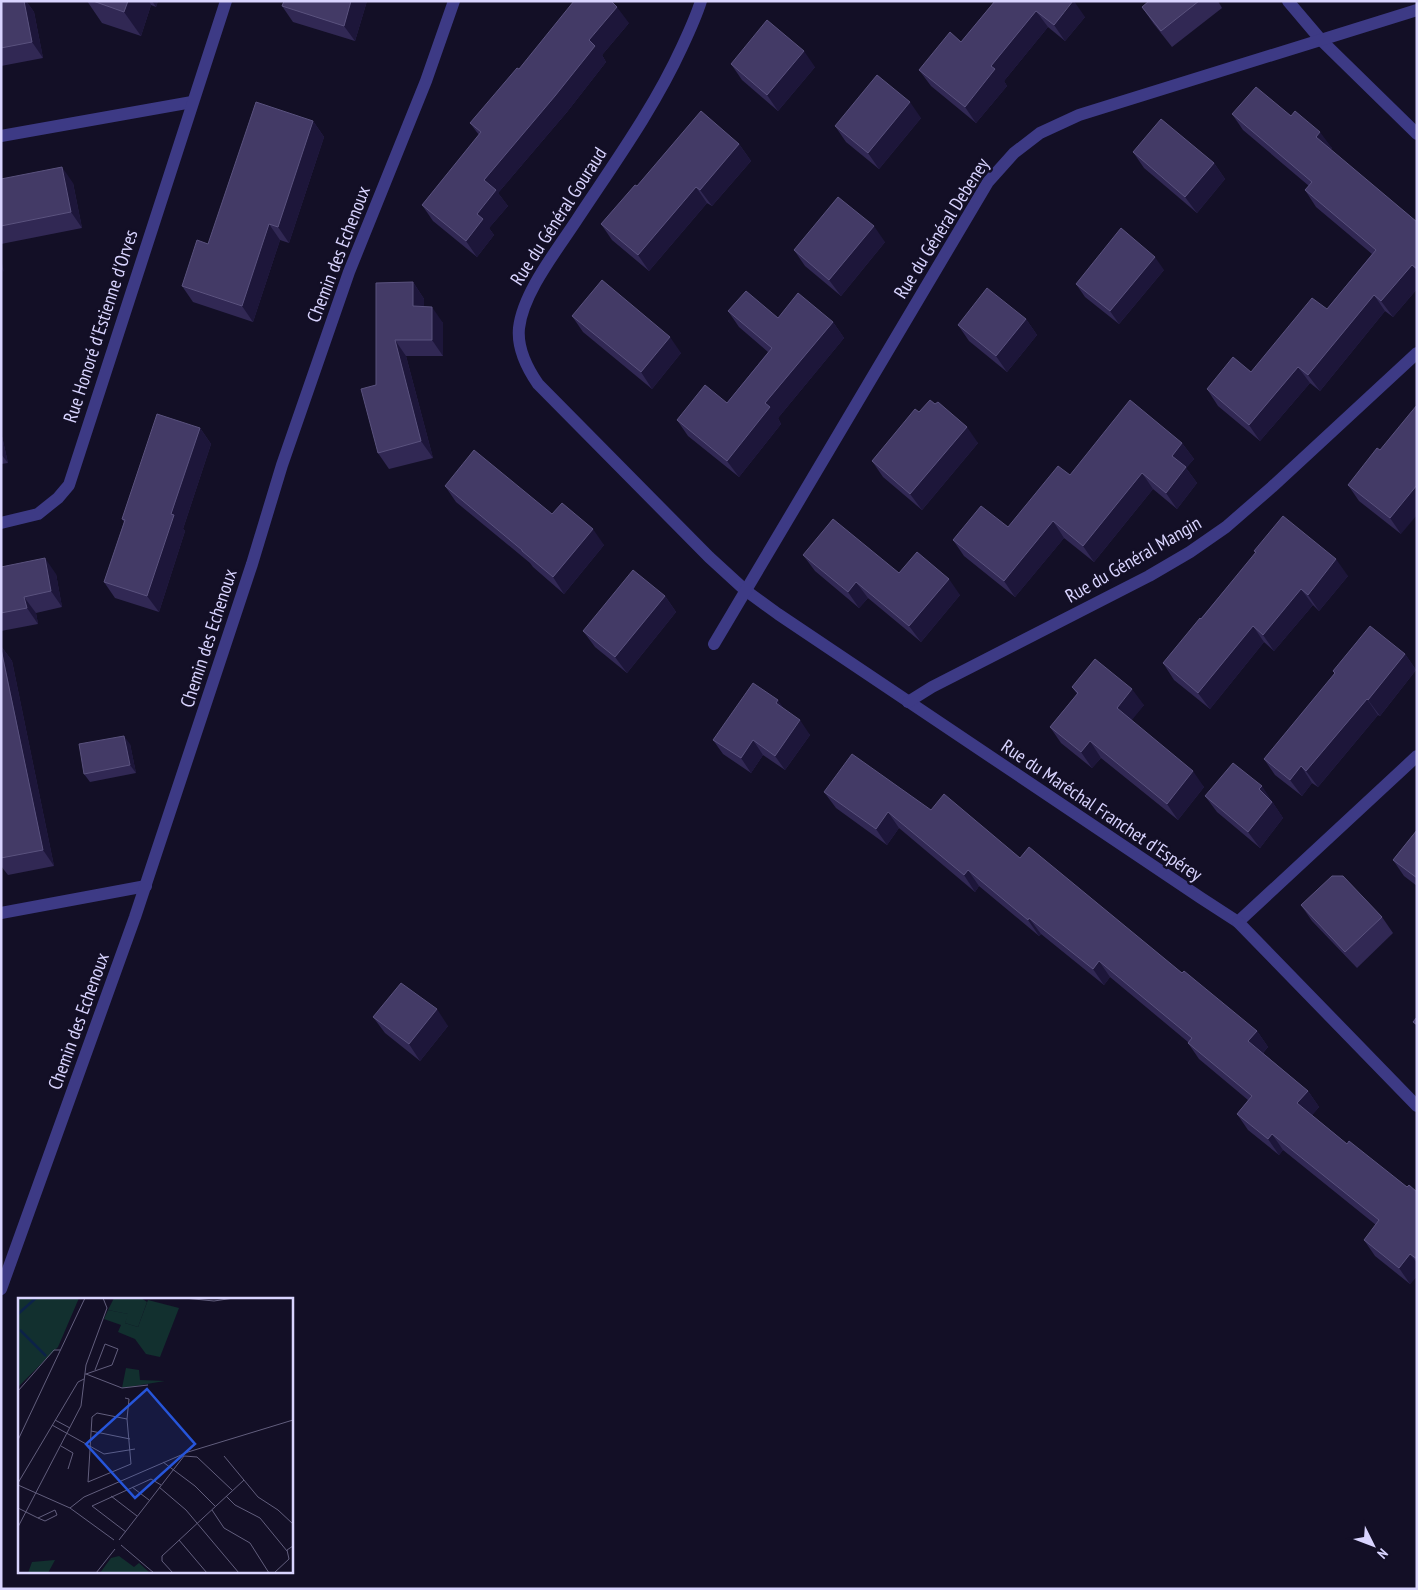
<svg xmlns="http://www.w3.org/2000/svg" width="1418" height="1590" viewBox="0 0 1418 1590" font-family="'PT Sans Narrow',sans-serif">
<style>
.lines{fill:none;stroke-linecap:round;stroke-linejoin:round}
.minor{stroke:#3d3a85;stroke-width:12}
.wall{fill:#312854}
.shaded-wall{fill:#1d163a}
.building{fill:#433a66;stroke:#5a527e}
.labels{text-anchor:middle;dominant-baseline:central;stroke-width:5;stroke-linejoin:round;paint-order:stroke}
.street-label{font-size:19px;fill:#d9d4ff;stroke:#130f26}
.inset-river{fill:none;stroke:#0c2248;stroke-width:2.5}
.inset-road{fill:none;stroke:#625e7d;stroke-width:1}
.view{fill:#2655da;fill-opacity:0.15;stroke:#2655da;stroke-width:2.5}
.inset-edge{fill:none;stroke:#d9d4ff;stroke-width:2.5}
</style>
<rect width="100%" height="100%" fill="#130f26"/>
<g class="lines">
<!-- minor -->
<g class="minor">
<path d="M701 1C696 17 689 32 682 47 654 108 615 162 578 218 558 249 523 292 519 328 517 348 527 368 538 384L709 557 745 590 778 614 1201 898 1238 922 1417 756"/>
<path d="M1288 1 1321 40 1417 134"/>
<path d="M1 136 192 102"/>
<path d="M1 523 38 514 58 498 69 485 226 1"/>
<path d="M714 644 988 182 1014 153 1040 133 1079 115 1417 10"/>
<path d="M908 702 932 687 1149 576 1190 552 1226 527 1272 487 1417 353"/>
<path d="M1 913 146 886"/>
<path d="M1238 922 1417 1106"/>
<path d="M1 1289 135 917 252 564 282 465 349 272 426 81 454 1"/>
</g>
</g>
<!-- wall -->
<g class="wall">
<path d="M1 1H26L34 12 43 58 1 66Z"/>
<path d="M87 1H158L156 7 151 5 141 36 102 23Z"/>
<path d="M284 1H367L355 41 293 22 282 6Z"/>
<path d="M995 1 1085 17 1065 41 1048 27 1004 81 1007 86 976 123 931 86 919 70 961 42Z"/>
<path d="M1149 1H1218L1222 8 1172 47 1153 23 1142 7Z"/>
<path d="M629 23 602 55 606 62 567 112 498 193 508 206 489 228 494 235 477 257 433 221 422 205 479 135 470 123 519 69Z"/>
<path d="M731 64 815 67 778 111 742 80Z"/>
<path d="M1232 114 1291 116 1332 148 1330 150 1417 222V289L1393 317 1385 311 1320 391 1310 383 1260 441 1218 406 1207 389 1251 372 1327 309 1372 254 1316 207 1305 190 1309 186 1243 130Z"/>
<path d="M921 118 879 169 846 142 835 126Z"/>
<path d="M313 121 324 137 289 243 280 240 253 322 193 302 182 286 208 244Z"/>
<path d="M739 144 751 161 712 206 707 203 649 271 612 240 601 224 637 186Z"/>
<path d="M1133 152 1214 163 1225 179 1197 213 1144 168Z"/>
<path d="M1 179 73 183 82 228 1 244Z"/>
<path d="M885 242 841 296 805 266 794 250Z"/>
<path d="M1164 270 1119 324 1085 297 1076 284Z"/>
<path d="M413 282 424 299V307L443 323V356H406L433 458 389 469 378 453 376 385Z"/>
<path d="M728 311 778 318 833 322 844 338 778 418 781 424 739 477 688 436 677 420 727 403 768 352 739 327Z"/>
<path d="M572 316 681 353 652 389 583 332Z"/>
<path d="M1026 319 1037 335 1007 372 969 341 958 325Z"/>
<path d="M919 412 978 443 922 510 883 477 872 461Z"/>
<path d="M200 428 211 444 183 529 185 531 159 612 115 598 104 582 124 522 122 519Z"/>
<path d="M1 432 8 463 1 464Z"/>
<path d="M1182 443 1194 459 1186 468 1197 483 1177 509 1153 489 1094 562 1064 538 1015 597 964 556 953 540 1008 527 1070 475Z"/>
<path d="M1380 450 1401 534 1359 501 1348 485Z"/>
<path d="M445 486 552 514 604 545 564 594 533 567 530 563 456 502Z"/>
<path d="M1254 551 1348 576 1319 611 1313 605 1274 651 1264 642 1210 709 1174 680 1163 663 1256 553Z"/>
<path d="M803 555 899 573 960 595 921 642 868 598 859 608 815 571Z"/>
<path d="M1 567 56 574 62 607 36 613 38 624 1 631Z"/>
<path d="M665 596 676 612 627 673 595 647 583 631Z"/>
<path d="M1 646 12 661 54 866 8 875 1 866Z"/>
<path d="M1405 654 1416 670 1380 716 1378 715 1318 787 1312 783 1302 796 1275 775 1264 759 1335 674 1333 671Z"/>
<path d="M1072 687 1144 705 1131 720 1204 787 1178 820 1101 758 1092 768 1061 743 1050 727 1077 694Z"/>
<path d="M784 709 810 735 785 770 763 755 751 773 723 754 713 740Z"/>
<path d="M130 744 136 773 90 782 84 774Z"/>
<path d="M824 792 931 810 1020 858 1182 973 1257 1031 1268 1047 1263 1053 1308 1091 1319 1107 1312 1115 1347 1144 1407 1187 1417 1192V1276L1410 1284 1375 1256 1364 1240 1376 1225 1283 1150 1279 1155 1248 1130 1237 1114 1248 1100 1199 1059 1188 1043V1042L1110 977 1104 985 1041 934 1039 936 979 886 975 892 899 828 887 845 836 808Z"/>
<path d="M1205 796 1273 802V803L1283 818 1260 848 1217 812Z"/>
<path d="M1417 830V886L1404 876 1393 860Z"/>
<path d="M1301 905 1382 917 1393 933 1357 968 1312 921Z"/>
<path d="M373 1017 448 1026 420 1061 385 1033Z"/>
</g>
<!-- shaded-wall -->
<g class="shaded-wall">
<path d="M24 1H26L34 12 43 58 32 42Z"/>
<path d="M128 1H149L151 5 141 36 124 12Z"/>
<path d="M152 1H158L156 7Z"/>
<path d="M351 1H367L355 41 344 26Z"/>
<path d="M1074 1 1085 17 1065 41 1054 25Z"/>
<path d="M617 7 629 23 602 55 606 62 567 112 498 193 508 206 489 228 494 235 477 257 466 241 477 214 484 180 589 40Z"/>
<path d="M1036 11 1048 27 1004 81 1007 86 976 123 965 107 991 66Z"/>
<path d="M804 51 815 67 778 111 767 95Z"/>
<path d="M910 102 921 118 879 169 868 153Z"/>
<path d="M313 121 324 137 289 243 278 227Z"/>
<path d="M1320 132 1332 148 1327 154 1316 137Z"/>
<path d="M739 144 751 161 712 206 700 190Z"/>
<path d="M1214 163 1225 179 1197 213 1185 197Z"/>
<path d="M62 167 73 183 82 228 71 212Z"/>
<path d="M696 187 707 203 649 271 638 255Z"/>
<path d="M269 224 280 240 253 322 242 306Z"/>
<path d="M874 226 885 242 841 296 829 280Z"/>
<path d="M1155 257 1164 270 1119 324 1110 311Z"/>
<path d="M1 259 4 272 1 268Z"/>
<path d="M1412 265 1417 271V289L1393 317 1381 301Z"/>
<path d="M413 282 424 299V323L413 306Z"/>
<path d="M1374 295 1385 311 1320 391 1308 375Z"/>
<path d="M432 307 443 323V356L432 340Z"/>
<path d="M1026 319 1037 335 1007 372 996 356Z"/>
<path d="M833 322 844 338 778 418 781 424 739 477 727 461 765 403Z"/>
<path d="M670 337 681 353 652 389 641 372Z"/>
<path d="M395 340 406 356 433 458 421 441Z"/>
<path d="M1298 367 1310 383 1260 441 1249 425Z"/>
<path d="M967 427 978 443 922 510 910 494Z"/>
<path d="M200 428 211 444 183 529 185 531 159 612 147 596 171 514Z"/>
<path d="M1 432 8 463 1 454Z"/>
<path d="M1182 443 1194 459 1186 468 1197 483 1177 509 1166 493 1172 456Z"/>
<path d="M1142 473 1153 489 1094 562 1083 546Z"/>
<path d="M1417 485V515L1401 534 1390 518Z"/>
<path d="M1053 521 1064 538 1015 597 1004 581Z"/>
<path d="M593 529 604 545 564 594 553 577Z"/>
<path d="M45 558 56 574 62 607 51 591Z"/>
<path d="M1336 559 1348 576 1319 611 1308 595Z"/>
<path d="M949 579 960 595 921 642 909 626Z"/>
<path d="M856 582 868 598 859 608 848 592Z"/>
<path d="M1301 589 1313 605 1274 651 1263 635Z"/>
<path d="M665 596 676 612 627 673 615 657Z"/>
<path d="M24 597 36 613 38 624 27 608Z"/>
<path d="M1253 626 1264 642 1210 709 1198 693Z"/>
<path d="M1 646 12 661 54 866 43 850Z"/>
<path d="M1405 654 1416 670 1380 716 1368 700Z"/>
<path d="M1132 689 1144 705 1128 725 1117 708Z"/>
<path d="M1367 699 1378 715 1318 787 1306 771Z"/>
<path d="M778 700 788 715 776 703Z"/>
<path d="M800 720 810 735 785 770 775 756Z"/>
<path d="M124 736 130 744 136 773 130 765Z"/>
<path d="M753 740 763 755 751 773 741 758Z"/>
<path d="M1090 741 1101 758 1092 768 1081 752Z"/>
<path d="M1301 766 1312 783 1302 796 1290 780Z"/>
<path d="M1193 771 1204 787 1178 820 1167 804Z"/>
<path d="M1262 786 1283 818 1260 848 1248 832 1259 789Z"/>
<path d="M888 812 899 828 887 845 876 829Z"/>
<path d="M968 870 979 886 975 892 964 875Z"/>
<path d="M1029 918 1041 934 1039 936 1028 920Z"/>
<path d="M1099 961 1110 977 1104 985 1093 969Z"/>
<path d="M437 1009 448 1026 420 1061 409 1044Z"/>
<path d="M1257 1031 1268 1047 1259 1057 1248 1041Z"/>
<path d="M1308 1091 1319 1107 1308 1120 1297 1103Z"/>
<path d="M1272 1134 1283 1150 1279 1155 1268 1139Z"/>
<path d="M1410 1254 1417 1263V1276L1410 1284 1399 1268Z"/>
</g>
<!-- building -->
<g class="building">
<path d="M1 1H24L32 42 1 48Z"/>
<path d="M93 1H128L124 12Z"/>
<path d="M284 1H351L344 26 282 6Z"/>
<path d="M574 1H611L617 7 589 40 595 46 555 96 484 180 496 190 477 214 483 219 466 241 422 205 481 132 470 123 517 68 519 69Z"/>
<path d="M995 1H1073L1054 25 1036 11 991 66 995 69 965 107 919 70 950 32 961 42Z"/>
<path d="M1149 1H1199L1161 31 1142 7Z"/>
<path d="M767 20 804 51 767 95 731 64Z"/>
<path d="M877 75 910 102 868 153 835 126Z"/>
<path d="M1256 87 1291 116 1295 111 1320 132 1316 137 1417 222V269L1412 265 1381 301 1374 295 1308 375 1298 367 1249 425 1207 389 1233 357 1251 372 1312 298 1327 309 1376 250 1305 190 1312 182 1232 114Z"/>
<path d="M256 102 313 121 278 227 269 224 242 306 182 286 197 240 208 244Z"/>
<path d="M701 111 739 144 700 190 696 187 638 255 601 224 635 185 637 186Z"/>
<path d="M1161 119 1214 163 1185 197 1133 152Z"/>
<path d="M62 167 71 212 1 226V179Z"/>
<path d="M838 197 874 226 829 280 794 250Z"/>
<path d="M1121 228 1155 257 1110 311 1076 284Z"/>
<path d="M602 280 670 337 641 372 572 316Z"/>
<path d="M413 282V306L432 307V340H395L421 441 378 453 361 389 376 385V283Z"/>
<path d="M987 288 1026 319 996 356 958 325Z"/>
<path d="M746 291 778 318 798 293 833 322 765 403 770 407 727 461 677 420 705 385 727 403 772 348 728 311Z"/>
<path d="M930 400 935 404 938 402 967 427 910 494 872 461 915 409 919 412Z"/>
<path d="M1130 400 1182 443 1172 456 1186 467 1166 493 1142 473 1083 546 1053 521 1004 581 953 540 981 506 1008 527 1058 466 1070 475Z"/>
<path d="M1417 405V485L1390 518 1348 485 1377 448 1380 450Z"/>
<path d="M157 414 200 428 171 514 174 515 147 596 104 582 125 520 122 519Z"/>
<path d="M474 450 552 514 562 503 593 529 553 577 522 551V550L445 486Z"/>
<path d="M1283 516 1336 559 1308 595 1301 589 1263 635 1253 626 1198 693 1163 663 1200 618 1201 619 1256 552 1254 551Z"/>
<path d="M833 519 899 573 917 552 949 579 909 626 856 582 848 592 803 555Z"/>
<path d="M45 558 51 591 24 597 27 608 1 613V567Z"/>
<path d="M633 570 665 596 615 657 583 631Z"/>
<path d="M1370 626 1405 654 1368 700 1367 699 1306 771 1301 766 1290 780 1264 759 1335 673 1333 671Z"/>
<path d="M1 649 43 850 1 858Z"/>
<path d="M1095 659 1132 689 1117 708 1193 771 1167 804 1090 741 1081 752 1050 727 1078 693 1072 687Z"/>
<path d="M753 683 778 700 776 703 800 720 775 756 753 740 741 758 713 740Z"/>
<path d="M124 736 130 765 84 774 79 744Z"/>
<path d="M852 754 931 810 944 794 1020 858 1029 847 1182 973 1184 971 1257 1031 1248 1041 1308 1091 1297 1103 1347 1144 1349 1141 1407 1187 1409 1185 1417 1192V1259L1410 1254 1399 1268 1364 1240 1379 1220 1272 1134 1268 1139 1237 1114 1252 1096 1188 1043 1192 1038 1099 961 1093 969 1029 918 1028 920 968 870 964 875 888 812 876 829 824 792Z"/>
<path d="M1233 763 1262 786 1259 789 1272 802 1248 832 1205 796Z"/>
<path d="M1417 830V878L1393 860Z"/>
<path d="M1332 876H1343L1382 917 1345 952 1301 905Z"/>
<path d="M401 983 437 1009 409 1044 373 1017Z"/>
<path d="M1417 1017V1025L1413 1022Z"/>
</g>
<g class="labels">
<!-- street labels -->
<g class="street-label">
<text transform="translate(558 216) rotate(-57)">Rue du Général Gouraud</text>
<text transform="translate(941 228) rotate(-58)">Rue du Général Debeney</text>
<text transform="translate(338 254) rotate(-69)">Chemin des Echenoux</text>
<text transform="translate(100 326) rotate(-72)">Rue Honoré d'Estienne d'Orves</text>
<text transform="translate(1133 559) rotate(-30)">Rue du Général Mangin</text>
<text transform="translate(208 638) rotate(-72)">Chemin des Echenoux</text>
<text transform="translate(1102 810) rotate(34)">Rue du Maréchal Franchet d'Espérey</text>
<text transform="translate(78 1021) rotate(-70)">Chemin des Echenoux</text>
</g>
</g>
<!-- overview -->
<g transform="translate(18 1298)">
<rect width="275" height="275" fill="#130f26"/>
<path d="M0 0H61L40 49 0 89ZM130 2 161 10 142 59 128 56 117 41 100 34 103 27 86 21 90 12 111 16 107 25 120 29ZM37 262 30 275H10L14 264Z" fill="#12302f"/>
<path d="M108 70 121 72 122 82 147 83 104 90Z" fill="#12302f"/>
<path d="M96 0H123L129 4 120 29 107 25 110 16 90 12Z" fill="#12302f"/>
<path d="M101 258 116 269 121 265 132 275H82L93 260Z" fill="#12302f"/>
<path class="inset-river" d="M0 16 18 0M2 32 28 58"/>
<path class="inset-road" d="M166 0 196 3 216 0M67 76H68L94 67 100 51 87 46 77 72M68 76 104 90 130 87M0 93 36 52H42M107 100 111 101 109 121M79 115 109 121 113 166 70 184 74 119ZM37 122 52 130M34 127 86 156 117 151M73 133 112 141M0 142 67 0M43 148 55 155 50 171M206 158 240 199 260 212 275 226M145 164 177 188 197 208M0 185 60 84 66 81M0 187 52 210 96 242M114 189 131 202M141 189 168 212 221 275M93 198 119 218M208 198 217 207 242 220 269 253M0 210 20 220 27 223 39 217 37 212 20 220M52 210 66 199 170 154 275 122M194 212 206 230 232 245 251 275M0 229 63 108 68 67 89 10 85 0M108 234 74 208 133 181 143 187M101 242 166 158 179 159 214 192M161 242 189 275M103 247 136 275M78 275 97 251M155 275 144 263V258L226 182M256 275 271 261 269 252 275 248"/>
<path class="view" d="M129 91 177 146 117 200 68 146Z"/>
<rect width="275" height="275" class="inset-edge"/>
</g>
<!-- border -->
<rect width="1418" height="1590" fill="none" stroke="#d9d4ff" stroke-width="5"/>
<!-- north arrow -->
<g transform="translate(1373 1545) rotate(132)" stroke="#130f26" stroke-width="4" paint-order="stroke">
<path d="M0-4L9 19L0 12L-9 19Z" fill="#d9d4ff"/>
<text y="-8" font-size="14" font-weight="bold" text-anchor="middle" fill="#d9d4ff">N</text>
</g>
</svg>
